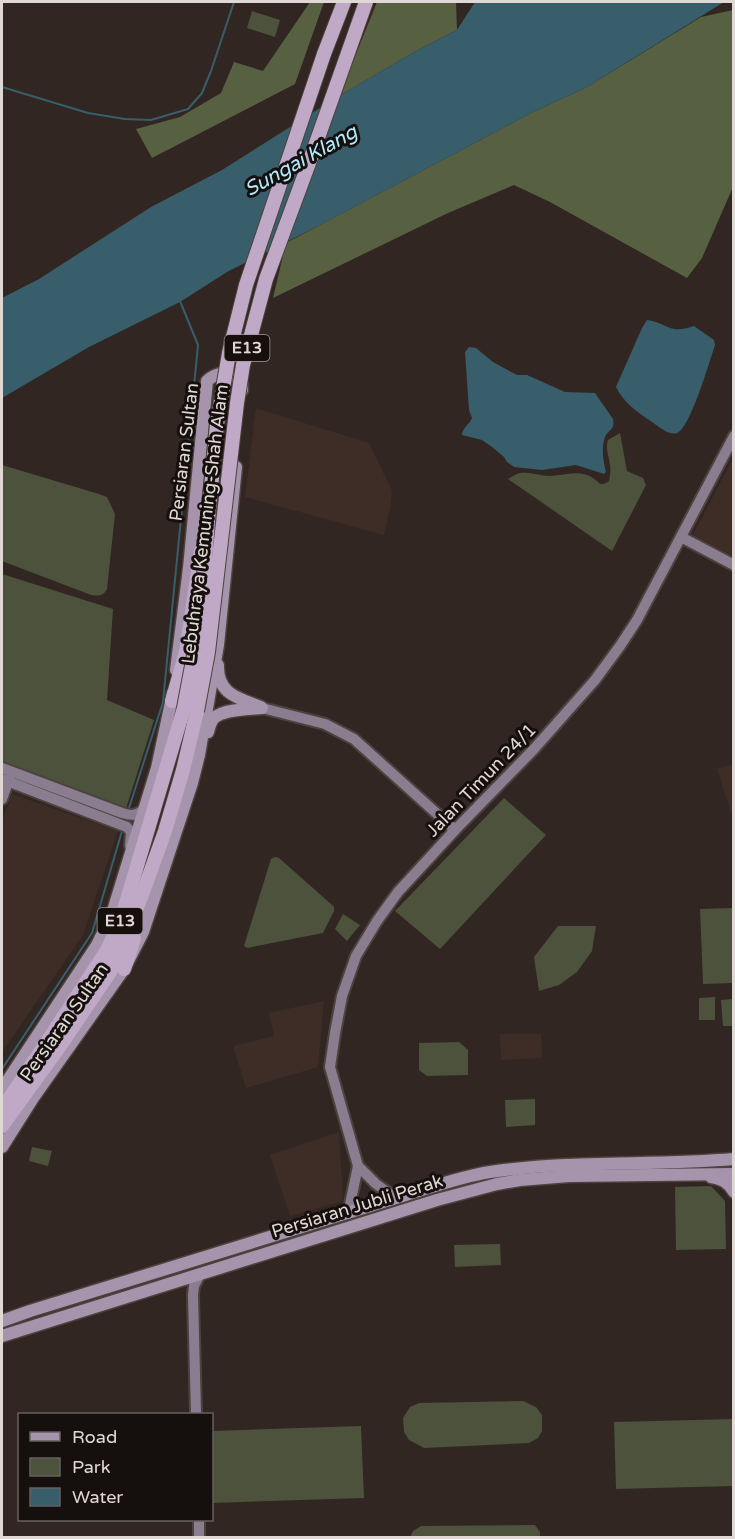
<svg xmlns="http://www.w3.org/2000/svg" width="735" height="1539" viewBox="0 0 735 1539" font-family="'Varela Round',sans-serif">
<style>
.built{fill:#3e2d26}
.green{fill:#4c523c}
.forest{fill:#586042}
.water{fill:#385e6b}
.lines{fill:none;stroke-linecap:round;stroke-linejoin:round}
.stream{stroke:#385e6b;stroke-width:2}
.secondary-casing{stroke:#4d423e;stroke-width:14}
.primary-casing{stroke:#4d423e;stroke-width:15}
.highway-casing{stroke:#4d423e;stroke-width:16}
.secondary{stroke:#8b7d90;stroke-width:10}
.primary{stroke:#a694ac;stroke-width:12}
.highway{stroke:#bfa9c6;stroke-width:14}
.highway-bridge-casing{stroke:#4d423e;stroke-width:16;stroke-linecap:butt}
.highway-bridge{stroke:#bfa9c6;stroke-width:14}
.labels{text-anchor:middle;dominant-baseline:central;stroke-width:6;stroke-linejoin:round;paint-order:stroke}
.shield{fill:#15100e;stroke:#a39c99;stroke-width:1.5}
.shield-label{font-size:16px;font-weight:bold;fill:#e0d8d5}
.street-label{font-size:18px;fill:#e0d8d5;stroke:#15100e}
.water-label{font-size:20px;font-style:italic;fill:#b2eafd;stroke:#15100e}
</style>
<rect width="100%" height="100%" fill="#312621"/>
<!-- built -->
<g class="built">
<path d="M256 408 369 443 392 491 391 504 384 535 245 497Z"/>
<path d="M733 458V556L693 535Z"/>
<path d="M733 764V819L717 769Z"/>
<path d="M12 794 118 831 83 935 2 1052V821Z"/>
<path d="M324 1001 318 1067 246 1088 233 1046 274 1036 269 1013Z"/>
<path d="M500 1034H541L542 1058 501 1060Z"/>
<path d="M339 1132 343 1201 290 1216 270 1155Z"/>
</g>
<!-- green -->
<g class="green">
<path d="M252 11 280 20 275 37 247 28Z"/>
<path d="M620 433 627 471 643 478 646 485 612 551 508 479C512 477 517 473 521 473 530 472 540 476 550 476 570 475 584 467 600 484H604L609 481C610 476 611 470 610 465 609 456 605 449 608 440Z"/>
<path d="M2 465 99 494 107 497 115 514 107 589C103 596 99 596 91 595L2 561Z"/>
<path d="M2 574 113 609 107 700 154 720 123 818 2 766Z"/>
<path d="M504 798 546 835 440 949 395 911Z"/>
<path d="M275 857 279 858 331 904 334 907V911L323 933 247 948 244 946 271 859Z"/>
<path d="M733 908V983L703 984 700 909Z"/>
<path d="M343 914 360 925 347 941 335 929Z"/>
<path d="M558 926H596L592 951 577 972 559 985 539 991 534 957Z"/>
<path d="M715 997V1020H699V998Z"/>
<path d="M733 999V1026H723L721 1000Z"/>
<path d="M459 1042 468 1050V1075L427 1076 419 1070V1043Z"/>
<path d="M535 1099V1125L506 1127 505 1100Z"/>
<path d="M32 1147 52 1151 48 1166 29 1161Z"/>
<path d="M711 1186 725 1201 726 1249 676 1250 675 1187Z"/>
<path d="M500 1244 501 1265 455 1267 454 1245Z"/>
<path d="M523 1401 536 1407 542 1415V1431L538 1438 529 1443 424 1448 409 1440 404 1432 403 1418 410 1407 419 1403Z"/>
<path d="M733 1419V1486L616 1489 614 1422Z"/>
<path d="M361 1426 364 1498 212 1503V1431Z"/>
<path d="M535 1525 540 1532V1537H410L413 1531 421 1526Z"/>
</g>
<!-- forest -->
<g class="forest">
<path d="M310 2H324L295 84 152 158 136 129 180 117 221 93 234 62 263 71Z"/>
<path d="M377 2H456L457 30 416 51 339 96Z"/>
<path d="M733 10V187L702 258 687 278 550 202 514 185 448 213 273 298 286 243 531 113 587 87 701 17Z"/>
</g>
<!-- water -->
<g class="water">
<path d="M475 2H724L587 87 531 113 322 224 227 272 180 302 89 347 2 398V298L39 279 151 207 222 170 339 96 416 51 457 30Z"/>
<path d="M647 320C669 323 668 335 694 326L714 340 715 345C710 360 690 429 677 433 669 436 658 426 652 422 637 412 624 403 616 387L642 328Z"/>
<path d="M469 347 476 348 493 362 517 375H527L565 392 595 393 613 419C615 431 609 428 605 437 601 448 603 460 606 472L604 474 576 465 542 470 514 467 507 462 504 457 492 447 482 440 462 435C462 428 469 425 472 418L469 410 465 352Z"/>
</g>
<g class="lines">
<!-- stream -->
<g class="stream">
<path d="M2 87 88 113 125 119 151 120 188 109 202 93 211 71 234 2"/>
<path d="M129 808 163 702 198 345 180 301"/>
<path d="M2 1069 92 933 122 831"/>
</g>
<!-- secondary casing -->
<g class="secondary-casing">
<g id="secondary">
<path d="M681 537 734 565"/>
<path d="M262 708 325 724 354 739 455 830"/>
<path d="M2 768 122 813C132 816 136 816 144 809"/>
<path d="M2 779 127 827 131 832 130 846"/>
<path d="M2 799 10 777"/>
<path d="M358 1166 376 1184 396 1198"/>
<path d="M348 1214 358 1166 330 1067 335 1033 342 996 356 956 377 921 398 892 455 830 534 749 595 680 620 646 637 620 734 436"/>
<path d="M196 1414 193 1295 194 1286 200 1274"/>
<path d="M199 1520V1538"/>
</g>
</g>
<!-- primary casing -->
<g class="primary-casing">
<g id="primary">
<path d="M218 665C217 694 238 698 261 707"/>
<path d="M176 670 189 568 207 381C220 369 232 374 242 385V390"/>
<path d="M208 732C209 728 211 721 214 718 223 709 249 709 262 708"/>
<path d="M2 1089 97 945 112 914 157 768 173 693"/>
<path d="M2 1147 33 1098 124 969 143 932 192 783 199 755 218 645 236 467"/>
<path d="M711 1177C722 1179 728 1182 734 1192"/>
<path d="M2 1321 30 1311 396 1198C427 1189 458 1177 490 1172 571 1160 652 1166 734 1159"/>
<path d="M2 1336 437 1200 497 1184 520 1180 569 1176 734 1174"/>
</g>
</g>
<!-- highway casing -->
<g class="highway-casing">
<g id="highway">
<path d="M324 54 344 2"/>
<path d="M172 701 186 652 201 551"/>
<path d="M124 969 134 939"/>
<path d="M2 1109 49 1039 107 950 121 920 184 708"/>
<path d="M2 1126 60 1046 110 972 128 934 165 831 183 770 197 711"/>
</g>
</g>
<!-- secondary -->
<use href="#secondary" class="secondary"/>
<!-- primary -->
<use href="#primary" class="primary"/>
<!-- highway -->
<use href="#highway" class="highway"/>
<!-- highway-bridge casing -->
<g class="highway-bridge-casing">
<g id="highway-bridge">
<path d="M184 708 194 655 204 577 208 520 217 424 229 353 246 285 324 54"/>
<path d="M197 711 208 652 237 403 243 365 266 279 309 163 366 2"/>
</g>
</g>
<!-- highway-bridge -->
<use href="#highway-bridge" class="highway-bridge"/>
</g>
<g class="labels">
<!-- shield labels -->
<g class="shield">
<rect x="224.5" y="335" width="45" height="26" rx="4.5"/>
<rect x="97.5" y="908" width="45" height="26" rx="4.5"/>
</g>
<g class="shield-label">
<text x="247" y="348">E13</text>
<text x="120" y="921">E13</text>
</g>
<!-- street labels -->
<g class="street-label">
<text transform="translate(184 452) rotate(-83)">Persiaran Sultan</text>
<text transform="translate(205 524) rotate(-83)">Lebuhraya Kemuning-Shah Alam</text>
<text transform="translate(481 780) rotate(-46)">Jalan Timun 24/1</text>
<text transform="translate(64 1022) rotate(-55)">Persiaran Sultan</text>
<text transform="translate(357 1206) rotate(-17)">Persiaran Jubli Perak</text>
</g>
<!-- water labels -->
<g class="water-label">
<text transform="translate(301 161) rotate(-29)">Sungai Klang</text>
</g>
</g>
<!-- border -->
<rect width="735" height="1539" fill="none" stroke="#e0d8d5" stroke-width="6"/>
<!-- legend -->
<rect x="18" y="1413" width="195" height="108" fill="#15100e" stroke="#66605e" stroke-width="1.5"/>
<rect x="30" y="1432" width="30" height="9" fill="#a694ac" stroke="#66605e" stroke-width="1.5"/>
<text x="72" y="1443" font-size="18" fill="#e0d8d5">Road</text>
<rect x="30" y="1458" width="30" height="18" fill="#4c523c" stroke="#66605e" stroke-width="1.5"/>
<text x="72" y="1473" font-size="18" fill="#e0d8d5">Park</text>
<rect x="30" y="1488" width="30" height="18" fill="#385e6b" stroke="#66605e" stroke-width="1.5"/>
<text x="72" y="1503" font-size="18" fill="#e0d8d5">Water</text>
</svg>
